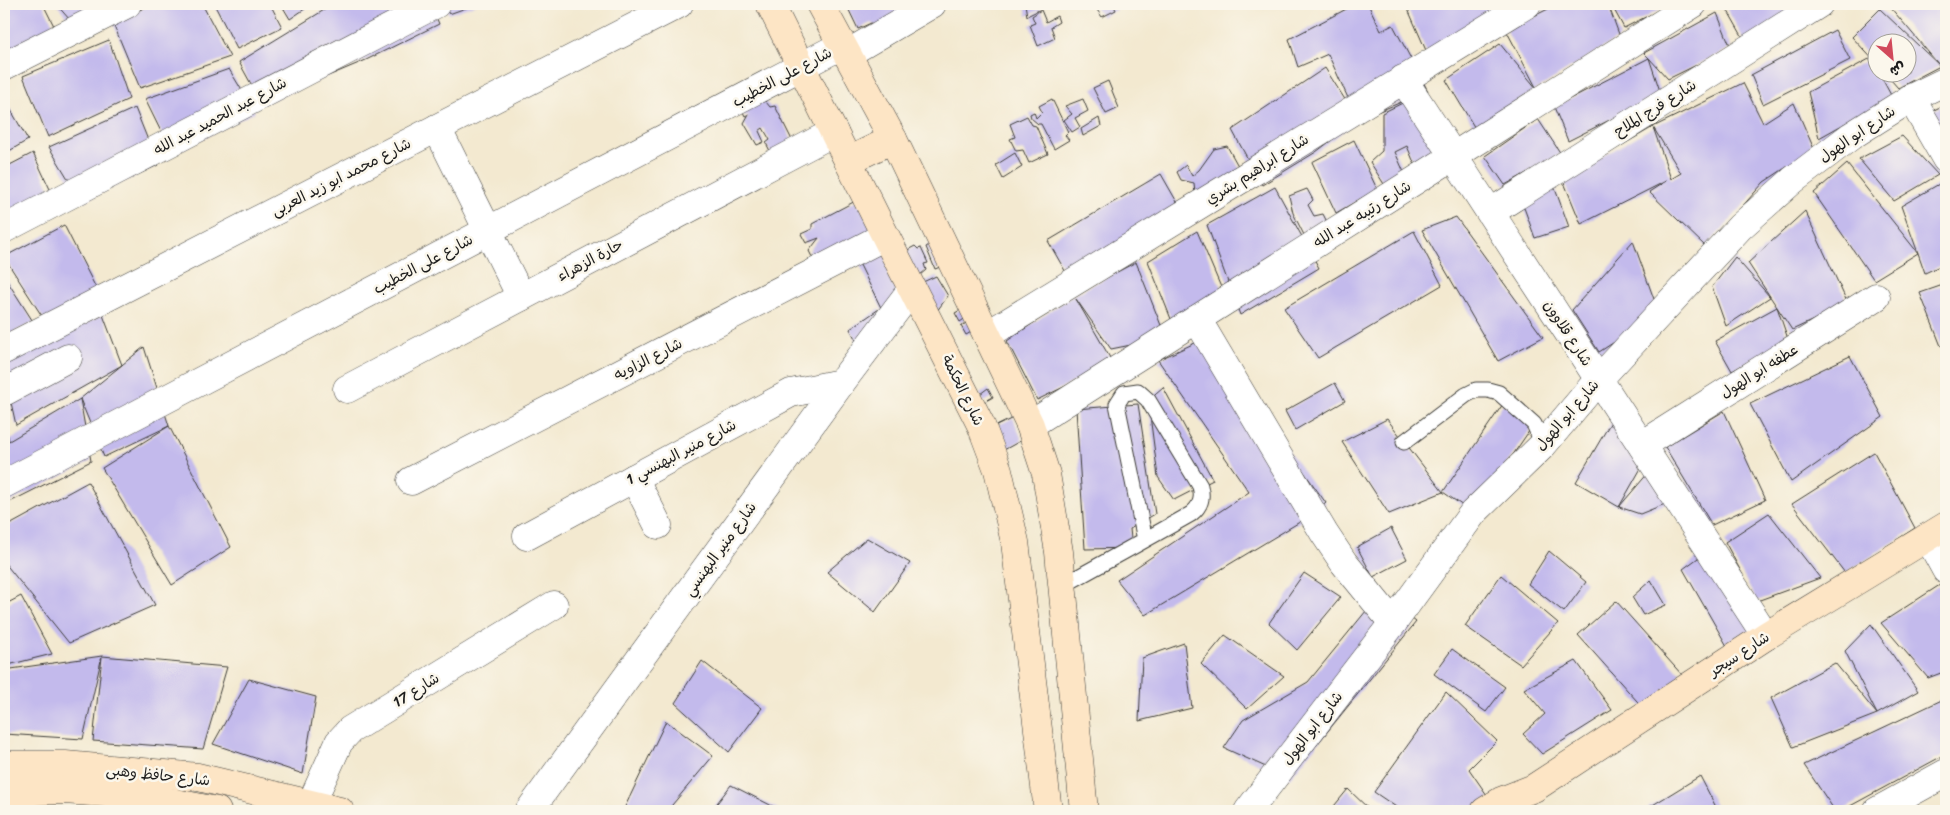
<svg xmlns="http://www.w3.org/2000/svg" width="1950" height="815" viewBox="0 0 1950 815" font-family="Sriracha,'Playpen Sans Arabic',sans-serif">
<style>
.building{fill:#c3baec;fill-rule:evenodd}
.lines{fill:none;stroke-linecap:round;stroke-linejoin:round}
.lane-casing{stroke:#3c3b37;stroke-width:17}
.street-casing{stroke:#3c3b37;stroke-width:29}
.secondary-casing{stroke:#3c3b37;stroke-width:29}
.lane{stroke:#fff;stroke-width:15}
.street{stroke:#fff;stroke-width:28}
.secondary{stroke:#fde5c5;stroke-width:28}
.labels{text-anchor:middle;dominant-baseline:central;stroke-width:5;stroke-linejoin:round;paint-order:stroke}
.street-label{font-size:15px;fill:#1c1c1c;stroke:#fbf7ec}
</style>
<rect width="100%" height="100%" fill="#fbf7ec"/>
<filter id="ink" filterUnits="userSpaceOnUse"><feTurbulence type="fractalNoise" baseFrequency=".02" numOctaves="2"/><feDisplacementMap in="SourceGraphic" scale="10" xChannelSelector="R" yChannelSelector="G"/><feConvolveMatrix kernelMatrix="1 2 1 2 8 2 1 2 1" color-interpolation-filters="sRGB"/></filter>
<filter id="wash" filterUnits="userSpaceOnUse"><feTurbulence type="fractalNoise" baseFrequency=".0096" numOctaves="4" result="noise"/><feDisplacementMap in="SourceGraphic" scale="20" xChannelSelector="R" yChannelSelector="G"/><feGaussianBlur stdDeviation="1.12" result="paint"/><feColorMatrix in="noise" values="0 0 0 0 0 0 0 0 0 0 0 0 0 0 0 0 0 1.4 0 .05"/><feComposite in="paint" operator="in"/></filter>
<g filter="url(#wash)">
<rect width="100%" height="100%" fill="#f3e9d0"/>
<g id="blocks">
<!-- building -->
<g class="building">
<path d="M4 4H43L56 30 6 51 4 46Z"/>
<path d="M56 4H102L70 20Z"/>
<path d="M152 4H202L230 57 140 88 113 23Z"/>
<path d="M214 4H270L282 27 237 49Z"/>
<path d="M281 4H312L290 19Z"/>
<path d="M334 4H431L439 24 366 60 262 104 239 62Z"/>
<path d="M443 4H477L449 14Z"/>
<path d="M846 4H921L880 28 871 23 858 29Z"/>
<path d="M1025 4H1039L1041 9 1027 16Z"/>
<path d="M1093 4H1113L1116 10 1102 17Z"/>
<path d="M1356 4H1368L1381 31 1393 25 1428 91 1358 120 1328 54 1298 67 1289 39Z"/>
<path d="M1413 4H1512L1428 55 1407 7Z"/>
<path d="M1558 4H1608L1620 37 1537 89 1506 30Z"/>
<path d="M1611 4H1671L1624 28Z"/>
<path d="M1724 4H1805L1745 41Z"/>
<path d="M1896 4H1946V62L1940 66 1898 88 1884 72H1908V42H1878V65L1852 37 1880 9 1940 66 1890 7Z"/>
<path d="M1041 10 1046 22 1057 16 1059 22 1051 27 1055 38 1038 46 1030 25 1035 23 1032 16Z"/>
<path d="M1717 13 1731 48 1668 79 1649 58 1661 94 1568 141 1554 107 1649 58 1644 53Z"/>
<path d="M1835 30 1850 60 1763 104 1751 75Z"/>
<path d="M109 40 129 99 48 137 23 76Z"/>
<path d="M1500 44 1537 89 1476 130 1446 80Z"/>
<path d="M1871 58 1892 97 1819 138 1808 92Z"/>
<path d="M1325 68 1358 120 1316 152 1262 185 1232 130Z"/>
<path d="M229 69 255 112 172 154 145 99Z"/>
<path d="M1108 81 1119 108 1106 114 1093 88Z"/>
<path d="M1743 83 1763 123 1794 103 1814 149 1764 182 1706 247 1649 192 1666 181 1581 224 1563 180 1653 127ZM1653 127 1681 173 1671 179Z"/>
<path d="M762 97 770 107 775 106 793 142 776 163 766 143 770 140 763 128 759 131 764 142 757 145 744 123 749 114 745 116 743 112Z"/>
<path d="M1415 97 1446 155 1418 172 1407 146 1395 152 1407 179 1389 192 1370 162 1382 151V113Z"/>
<path d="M4 98 28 140 4 154Z"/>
<path d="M1052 99 1068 132 1065 135 1069 140 1054 149 1041 124H1038L1031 118 1030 114 1034 112 1036 118 1042 112 1039 106Z"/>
<path d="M1083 99 1088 111 1075 118 1080 127 1072 132 1064 120 1072 114 1065 106Z"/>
<path d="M1946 104V137L1932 111Z"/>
<path d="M135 108 158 165 82 202 49 147Z"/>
<path d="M1027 116 1032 125 1036 126 1048 154 1029 163 1023 150 1016 151 1010 139 1015 137 1010 124Z"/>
<path d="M1099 118 1101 126 1083 136 1081 129Z"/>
<path d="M1538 119 1561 154 1505 185 1485 156Z"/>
<path d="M1902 136 1938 175 1894 201 1859 159Z"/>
<path d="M1354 140 1377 189 1336 213 1312 162Z"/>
<path d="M1227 146 1242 173 1195 195 1194 183 1181 180 1177 172 1186 165 1192 176 1199 170 1214 149Z"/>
<path d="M33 153 56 202 4 220V168Z"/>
<path d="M1015 153 1022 167 1003 179 996 165Z"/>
<path d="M1847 164 1918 253 1901 206 1946 180V263L1925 273 1918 253 1874 280 1814 193Z"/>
<path d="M1161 174 1189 223 1072 283 1048 241Z"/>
<path d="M1554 186 1569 227 1535 238 1519 194Z"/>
<path d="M1275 187 1319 268 1240 315 1207 225Z"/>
<path d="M1307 189 1313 200 1308 205 1314 216 1323 214 1330 228 1305 237 1293 213 1289 196Z"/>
<path d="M863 197 882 229 813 259 809 251 819 238 806 243 801 234 812 229V224Z"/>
<path d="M1805 211 1848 304 1792 330 1748 263Z"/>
<path d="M1456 217 1543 337 1498 361 1422 230Z"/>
<path d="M64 225 97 290 49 327 4 257Z"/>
<path d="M1197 231 1223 292 1171 319 1148 261Z"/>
<path d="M1414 231 1442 285 1318 358 1284 308Z"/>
<path d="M936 241 948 264 935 269 926 247Z"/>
<path d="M1633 241 1659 313 1599 352 1572 310Z"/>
<path d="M889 244 912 289 888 322 858 261Z"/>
<path d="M915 246 918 249 921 248 928 263 924 264 926 270 920 275 923 282 936 276 948 296 931 319 898 255Z"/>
<path d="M1735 257 1770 297 1726 326 1712 287Z"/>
<path d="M1136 262 1166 338 1111 349 1076 299 1113 363 1037 400 1007 341 1074 295Z"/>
<path d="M4 276 34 323 4 336Z"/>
<path d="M1946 284V344L1941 346 1920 293Z"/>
<path d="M1777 307 1788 339 1732 371 1715 341Z"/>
<path d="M879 309 882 318 863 353 850 329Z"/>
<path d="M962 309 967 317 960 322 955 313Z"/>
<path d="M103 315 122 365 16 425 4 371V363Z"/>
<path d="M970 321 975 330 966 335 961 326Z"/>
<path d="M1208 337 1326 503 1313 514 1145 615 1117 580 1249 492 1158 360Z"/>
<path d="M144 347 169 426 231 547 172 585 102 468 169 426 104 457 80 399Z"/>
<path d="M1850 356 1883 417 1791 482 1750 404Z"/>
<path d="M1335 383 1345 401 1295 430 1285 411Z"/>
<path d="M1163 387 1213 480 1174 500 1158 477 1148 400Z"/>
<path d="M988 388 993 397 984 402 980 394Z"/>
<path d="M80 399 91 461 4 505V420L9 441Z"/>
<path d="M1138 404 1155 514 1130 529 1132 548 1085 549 1076 409Z"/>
<path d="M1503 404 1534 424 1473 513 1443 492Z"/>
<path d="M1724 411 1765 500 1712 525 1665 447Z"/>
<path d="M1013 418 1022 440 993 456 984 432Z"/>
<path d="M1387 419 1443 492 1389 514 1342 442Z"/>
<path d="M1612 420 1644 463 1619 507 1655 465 1670 502 1640 514 1619 507 1576 482Z"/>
<path d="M1874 452 1915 528 1845 573 1792 504Z"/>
<path d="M88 482 155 605 69 643 4 562V528Z"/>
<path d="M1769 513 1820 578 1757 601 1725 542Z"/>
<path d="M1391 528 1407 559 1373 577 1357 547Z"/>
<path d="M867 538 910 563 875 612 827 572Z"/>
<path d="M1709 550 1760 628 1727 646 1683 569Z"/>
<path d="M1549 551 1586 582 1564 612 1528 584Z"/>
<path d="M1304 573 1341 597 1297 650 1269 623Z"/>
<path d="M1501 575 1558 623 1521 665 1465 626Z"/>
<path d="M1651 580 1666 605 1643 615 1632 597Z"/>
<path d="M1946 581V671L1928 678 1881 623Z"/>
<path d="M1380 594 1416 622 1290 778 1224 748 1243 720 1308 682Z"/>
<path d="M21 596 52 654 4 666V605Z"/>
<path d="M1616 601 1683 676 1645 710 1578 635Z"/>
<path d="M1871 624 1918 691 1877 714 1845 651Z"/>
<path d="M1225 635 1284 676 1247 709 1201 664Z"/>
<path d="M1184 643 1192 708 1139 721 1142 658Z"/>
<path d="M1452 649 1505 687 1486 712 1434 674Z"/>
<path d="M102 656 83 739 4 734V670Z"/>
<path d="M102 656 227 667 203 749 93 741Z"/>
<path d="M702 661 762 708 729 752 675 703Z"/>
<path d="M1576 661 1612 710 1542 754 1523 734 1545 714 1524 689Z"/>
<path d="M1835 663 1877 714 1793 747 1771 698Z"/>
<path d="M249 679 316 697 303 774 213 744Z"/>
<path d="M1446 692 1497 741 1469 769 1498 811H1402L1374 792Z"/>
<path d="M1946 698V754L1841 811H1835L1804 765Z"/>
<path d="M666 721 713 756 667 811H623Z"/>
<path d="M1700 776 1718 811H1643Z"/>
<path d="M731 785 782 811H711Z"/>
<path d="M1348 789 1371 811H1330Z"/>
</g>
</g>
</g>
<g filter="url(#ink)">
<use href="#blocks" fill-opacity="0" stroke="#3c3b37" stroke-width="1"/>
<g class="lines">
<!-- lane casing -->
<g class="lane-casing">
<g id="lane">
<path d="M1404 442 1466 395 1476 390H1488L1499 393 1534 424 1543 445"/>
<path d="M1062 586C1105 562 1149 538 1191 514 1201 506 1203 498 1200 486L1148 400 1138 391 1124 393 1117 404 1145 540"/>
</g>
</g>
<!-- street casing -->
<g class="street-casing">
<g id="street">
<path d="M847 54 932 4"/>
<path d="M4 66 127 4"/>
<path d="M1403 79 1766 636"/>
<path d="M1911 98 1946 159"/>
<path d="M437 128 521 297"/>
<path d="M1491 212 1819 4"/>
<path d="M4 229 436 4"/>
<path d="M1197 319 1324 533 1344 563 1393 623"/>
<path d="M987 335 1527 4"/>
<path d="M4 350 679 4"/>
<path d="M347 389 834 132"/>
<path d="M4 392 68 358"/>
<path d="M1030 425 1693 4"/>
<path d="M1642 445 1876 297"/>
<path d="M634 478 658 525"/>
<path d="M411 481 885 236"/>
<path d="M4 484 842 45"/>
<path d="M527 536 791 393 841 383"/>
<path d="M1928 537 1946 570"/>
<path d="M311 804 339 742 350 730 554 605"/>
<path d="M529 811 841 383 912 289"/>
<path d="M1248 811 1393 623 1473 513 1543 445 1598 380 1740 227 1793 180 1851 136 1911 98 1946 81"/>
<path d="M1877 811 1946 773"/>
</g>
</g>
<!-- secondary casing -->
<g class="secondary-casing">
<g id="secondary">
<path d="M770 4 882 229 981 425 998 470 1015 542 1048 811"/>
<path d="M820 4 893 139 1030 425 1046 474 1059 552 1084 811"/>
<path d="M848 161 893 139"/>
<path d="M4 765H65L198 777 340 811"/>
<path d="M4 792 64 790 134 795 217 811"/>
<path d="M1485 811 1501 801 1534 788 1766 636 1946 526"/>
</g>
</g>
<!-- lane -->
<use href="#lane" class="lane"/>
<!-- street -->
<use href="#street" class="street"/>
<!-- secondary -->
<use href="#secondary" class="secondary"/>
</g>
</g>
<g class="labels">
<!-- street labels -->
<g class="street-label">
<text transform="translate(782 77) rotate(-28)">شارع على الخطيب</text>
<text transform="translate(1655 108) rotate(-32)">شارع فرج الملاح</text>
<text transform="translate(220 116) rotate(-28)">شارع عبد الحميد عبد الله</text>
<text transform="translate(1857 134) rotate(-34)">شارع ابو الهول</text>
<text transform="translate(1257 169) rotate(-32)">شارع ابراهيم بشري</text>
<text transform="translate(341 177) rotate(-27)">شارع محمد ابو زيد العربى</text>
<text transform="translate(1362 214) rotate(-32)">شارع رتيبه عبد الله</text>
<text transform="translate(590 260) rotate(-28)">حارة الزهراء</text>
<text transform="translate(423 264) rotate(-28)">شارع على الخطيب</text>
<text transform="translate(1568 333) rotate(57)">شارع قلاوون</text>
<text transform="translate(648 359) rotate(-27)">شارع الزاويه</text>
<text transform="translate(1759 371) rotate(-32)">عطفه ابو الهول</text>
<text transform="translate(963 390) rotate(64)">شارع الحكمة</text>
<text transform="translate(1567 415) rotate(-49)">شارع ابو الهول</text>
<text transform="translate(681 452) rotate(-28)">شارع منير البهنسي 1</text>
<text transform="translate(720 549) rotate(-54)">شارع منير البهنسي</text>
<text transform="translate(1739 654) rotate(-33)">شارع سيجر</text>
<text transform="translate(416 690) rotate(-32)">شارع 17</text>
<text transform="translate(1312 728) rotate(-52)">شارع ابو الهول</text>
<text transform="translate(158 775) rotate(6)">شارع حافظ وهبى</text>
</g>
</g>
<!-- margin -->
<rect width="1950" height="815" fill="none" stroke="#fbf7ec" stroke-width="20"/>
<!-- north arrow -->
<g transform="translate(1892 58) rotate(153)"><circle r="24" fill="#fbf7ec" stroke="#a29f99"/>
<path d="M0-4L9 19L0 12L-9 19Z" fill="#d1495b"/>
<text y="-8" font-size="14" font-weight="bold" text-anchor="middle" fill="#1c1c1c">ش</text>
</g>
</svg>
